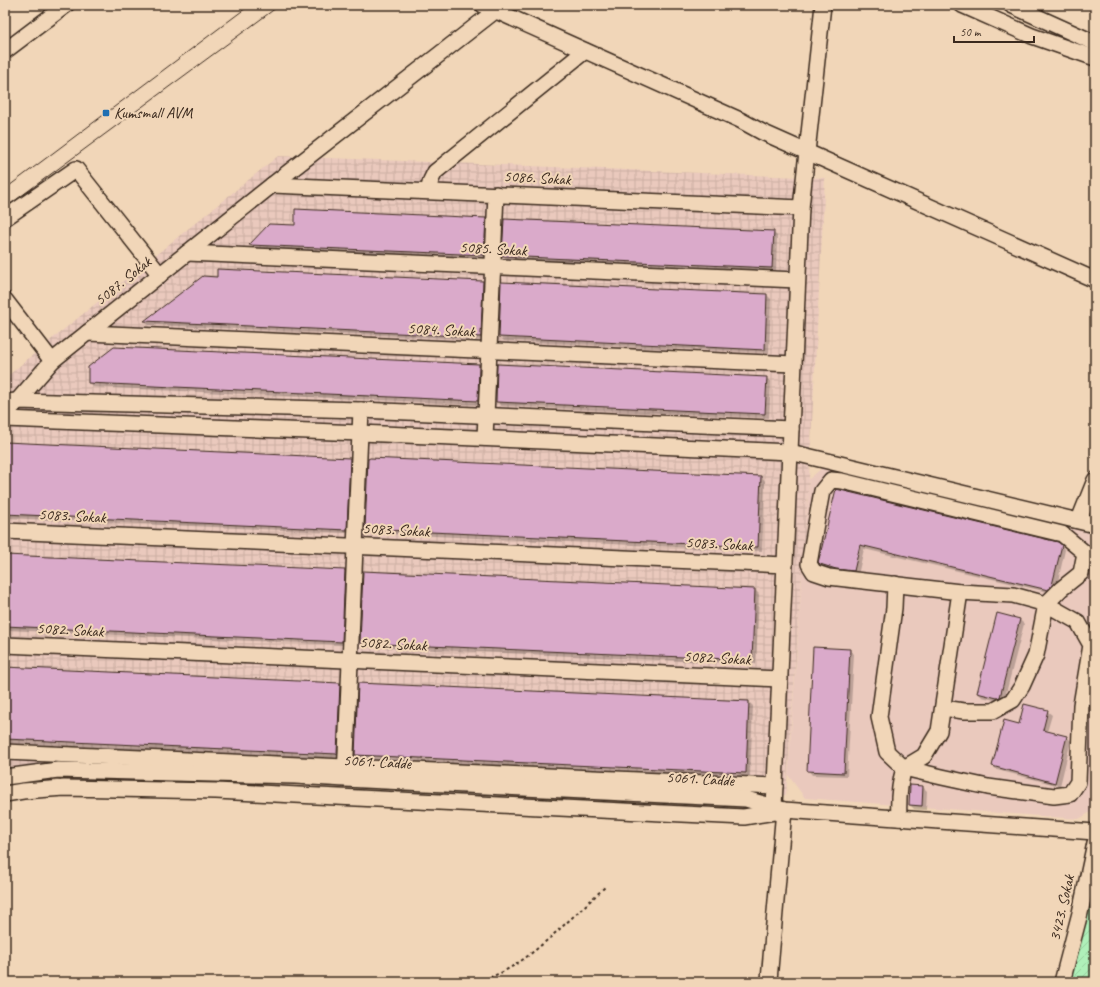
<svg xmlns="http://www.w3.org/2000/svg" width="1100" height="987" viewBox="0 0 1100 987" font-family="Caveat,sans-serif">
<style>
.built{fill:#eac9bd}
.industrial{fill:url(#industrial-grid)}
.garden{fill:url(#garden-furrows);stroke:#758d6c}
.shadow{fill:#0003}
.building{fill:#daaaca;stroke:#3b2a1e}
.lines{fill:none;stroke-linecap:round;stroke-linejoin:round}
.minor-casing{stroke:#3b2a1e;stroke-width:18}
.path{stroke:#3b2a1e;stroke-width:2;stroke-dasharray:3 3;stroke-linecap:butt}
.minor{stroke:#f1d6b8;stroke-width:15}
.tram{stroke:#3b2a1e;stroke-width:1}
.poi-dot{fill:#1f6fb2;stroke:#f1d6b8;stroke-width:1.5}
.labels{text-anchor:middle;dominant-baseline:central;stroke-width:4;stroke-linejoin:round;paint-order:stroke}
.poi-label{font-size:16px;fill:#3b2a1e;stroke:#f1d6b8;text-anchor:start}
.street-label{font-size:16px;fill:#3b2a1e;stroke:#f1d6b8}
</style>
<defs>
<pattern id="industrial-grid" width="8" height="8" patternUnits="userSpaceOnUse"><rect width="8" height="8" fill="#eac9bd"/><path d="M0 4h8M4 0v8" fill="none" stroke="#caada2"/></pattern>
<pattern id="garden-furrows" width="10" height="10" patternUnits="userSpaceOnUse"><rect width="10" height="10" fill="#aff0b9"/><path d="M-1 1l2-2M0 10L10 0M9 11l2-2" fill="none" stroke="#97ce9f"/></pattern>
</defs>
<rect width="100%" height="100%" fill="#f1d6b8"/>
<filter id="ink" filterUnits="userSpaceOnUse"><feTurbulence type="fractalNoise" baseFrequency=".025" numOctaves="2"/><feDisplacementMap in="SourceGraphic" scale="8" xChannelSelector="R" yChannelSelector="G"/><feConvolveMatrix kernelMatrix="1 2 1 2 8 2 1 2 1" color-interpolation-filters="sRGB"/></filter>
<g filter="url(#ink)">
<!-- built -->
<path class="built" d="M822 468 1095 533V809L1079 819 805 798 788 775 809 479Z"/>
<!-- industrial -->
<path class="industrial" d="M278 156 825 178 809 479 786 795 54 764 5 772V378L52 339Z"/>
<!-- garden -->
<path class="garden" d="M1095 877V982H1069Z"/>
<!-- shadow -->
<g class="shadow">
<path d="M485 219 490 223 488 259 254 248 250 245 296 226Z"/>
<path d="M773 232 777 236 776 272 508 260 503 256Z"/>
<path d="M204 277 483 282 487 286 485 340 149 325 145 321Z"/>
<path d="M502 283 767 295 771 299 769 353 504 341 500 337Z"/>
<path d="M479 365 483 369 482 405 93 387 89 383Z"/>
<path d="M766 378 771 382 769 418 501 406 497 401Z"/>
<path d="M5 443 349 459 354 463 351 533 5 518Z"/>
<path d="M761 476 765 481 762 551 370 533 366 529Z"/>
<path d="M836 491 1061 546 1065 550 1056 590 1052 593 864 549 858 575 825 569 821 564Z"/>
<path d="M5 556 345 571 349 575 346 645 5 630Z"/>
<path d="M755 590 759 594 756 664 366 647 361 642Z"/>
<path d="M1020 620 1024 624 1004 701 1002 702 982 697 978 693Z"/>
<path d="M850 650 854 654 847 776 812 775 808 770Z"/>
<path d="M5 668 340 684 344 688 341 758 5 743Z"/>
<path d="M749 702 753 706 750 776 360 759 356 754Z"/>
<path d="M1047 711 1052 715 1047 732 1067 737 1071 741 1060 786 997 770 993 766 1020 725Z"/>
<path d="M911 786 923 787 927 791 926 810 914 809 910 805Z"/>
</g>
<!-- building -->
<g class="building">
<path d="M295 209 486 218 484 255 249 245 269 224 295 225Z"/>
<path d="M504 219 774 231 772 268 502 256Z"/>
<path d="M217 269 483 281 481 337 144 321 203 276 217 277Z"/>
<path d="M501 282 767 294 765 350 499 337Z"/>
<path d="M114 347 479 364 478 401 88 383V367Z"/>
<path d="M497 364 767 377 765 414 496 402Z"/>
<path d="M5 442 350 458 347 530 5 514Z"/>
<path d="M370 458 761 476 758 547 365 529 368 459Z"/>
<path d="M836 489 1058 542 1062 545 1052 585 1048 590 860 545 854 571 836 569 820 564 818 562 820 555Z"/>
<path d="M5 555 345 570 342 642 5 626Z"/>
<path d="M363 571 755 589 752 660 360 643Z"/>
<path d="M997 613 1020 619 1000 697 997 698 977 693Z"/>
<path d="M813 647 850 649 844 773 807 771Z"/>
<path d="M5 667 340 683 337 754 5 739Z"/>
<path d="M358 683 749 701 746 773 355 755Z"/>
<path d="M1024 704 1048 710 1043 730 1067 736 1055 783 992 766 1004 720 1019 724Z"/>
<path d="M910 785 923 786 922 806 909 805Z"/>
</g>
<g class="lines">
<!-- minor casing -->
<g class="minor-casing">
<g id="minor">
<path d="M483 5 740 120 762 132 807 152 801 208 774 807"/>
<path d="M823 5 807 152 1095 280"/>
<path d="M962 5 1032 36 1095 58"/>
<path d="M1011 5 1095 43"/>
<path d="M5 51 66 5"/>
<path d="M272 185 801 208"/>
<path d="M428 191 431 180 435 172 585 51"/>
<path d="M5 218 76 169 160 275"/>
<path d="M187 253 797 280"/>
<path d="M5 300 52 361"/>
<path d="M87 333 794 364"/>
<path d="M5 402 17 401 361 410 791 429"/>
<path d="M13 406 52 361 272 185 495 11"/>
<path d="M5 419 360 433 790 452 1095 525"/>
<path d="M485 438 496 194"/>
<path d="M1079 520 1095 480"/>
<path d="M5 531 785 565"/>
<path d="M895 584 894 608 879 717 887 752 904 768 942 777 988 787 1054 796 1070 794 1078 782 1081 705 1091 645 1078 622 1046 604 1013 595 960 592"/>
<path d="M5 645 780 679"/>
<path d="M5 752 775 786"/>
<path d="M5 777 58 770 295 776 345 779 746 799 784 810 1095 832"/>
<path d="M345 777 361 410"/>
<path d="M5 794 23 791 64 788 216 791 744 817 781 811"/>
<path d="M899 818C898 800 899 785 904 768L924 756 939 731 960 592 829 577 814 572 809 564 815 529 822 491 831 480 842 481 1062 534 1085 553 1081 573 1061 589 1046 604 1036 655 1022 686 1013 700 993 711H964L943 708"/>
<path d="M769 980 784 810"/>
<path d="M1062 982 1080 913 1095 843"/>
</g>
</g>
<!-- path -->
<g class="path">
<path d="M399 982 426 978H435L450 982"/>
<path d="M472 982C508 976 535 951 562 927 576 914 590 901 605 887"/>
</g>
<!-- minor -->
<use href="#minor" class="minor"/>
<!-- tram -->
<g class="tram">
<path d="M5 189 250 5"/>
<path d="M5 208 280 5"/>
</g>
</g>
</g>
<!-- markers -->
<rect class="poi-dot" x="102" y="109" width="8" height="8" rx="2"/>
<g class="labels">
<!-- poi labels -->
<g class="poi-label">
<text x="114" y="113">Kumsmall AVM</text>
</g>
<!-- street labels -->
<g class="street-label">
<text transform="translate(537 178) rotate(3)">5086. Sokak</text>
<text transform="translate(493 249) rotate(3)">5085. Sokak</text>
<text transform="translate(123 281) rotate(-39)">5087. Sokak</text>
<text transform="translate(441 330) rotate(3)">5084. Sokak</text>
<text transform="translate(72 516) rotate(3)">5083. Sokak</text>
<text transform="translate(396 530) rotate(3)">5083. Sokak</text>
<text transform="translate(719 544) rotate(3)">5083. Sokak</text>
<text transform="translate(70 630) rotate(3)">5082. Sokak</text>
<text transform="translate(393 644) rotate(3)">5082. Sokak</text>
<text transform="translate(717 658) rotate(3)">5082. Sokak</text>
<text transform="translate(377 762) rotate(3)">5061. Cadde</text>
<text transform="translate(700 779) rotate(3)">5061. Cadde</text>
<text transform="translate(1062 908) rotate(-77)">3423. Sokak</text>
</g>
</g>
<!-- margin -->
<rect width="1100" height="987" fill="none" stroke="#f1d6b8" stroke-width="20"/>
<rect x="10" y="10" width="1080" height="967" fill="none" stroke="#3b2a1e" stroke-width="1.5" filter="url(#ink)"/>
<!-- scale -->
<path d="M954 36v6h80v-6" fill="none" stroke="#3b2a1e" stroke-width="2"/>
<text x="960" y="36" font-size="12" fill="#3b2a1e" stroke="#f1d6b8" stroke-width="3" paint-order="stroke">50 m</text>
</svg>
